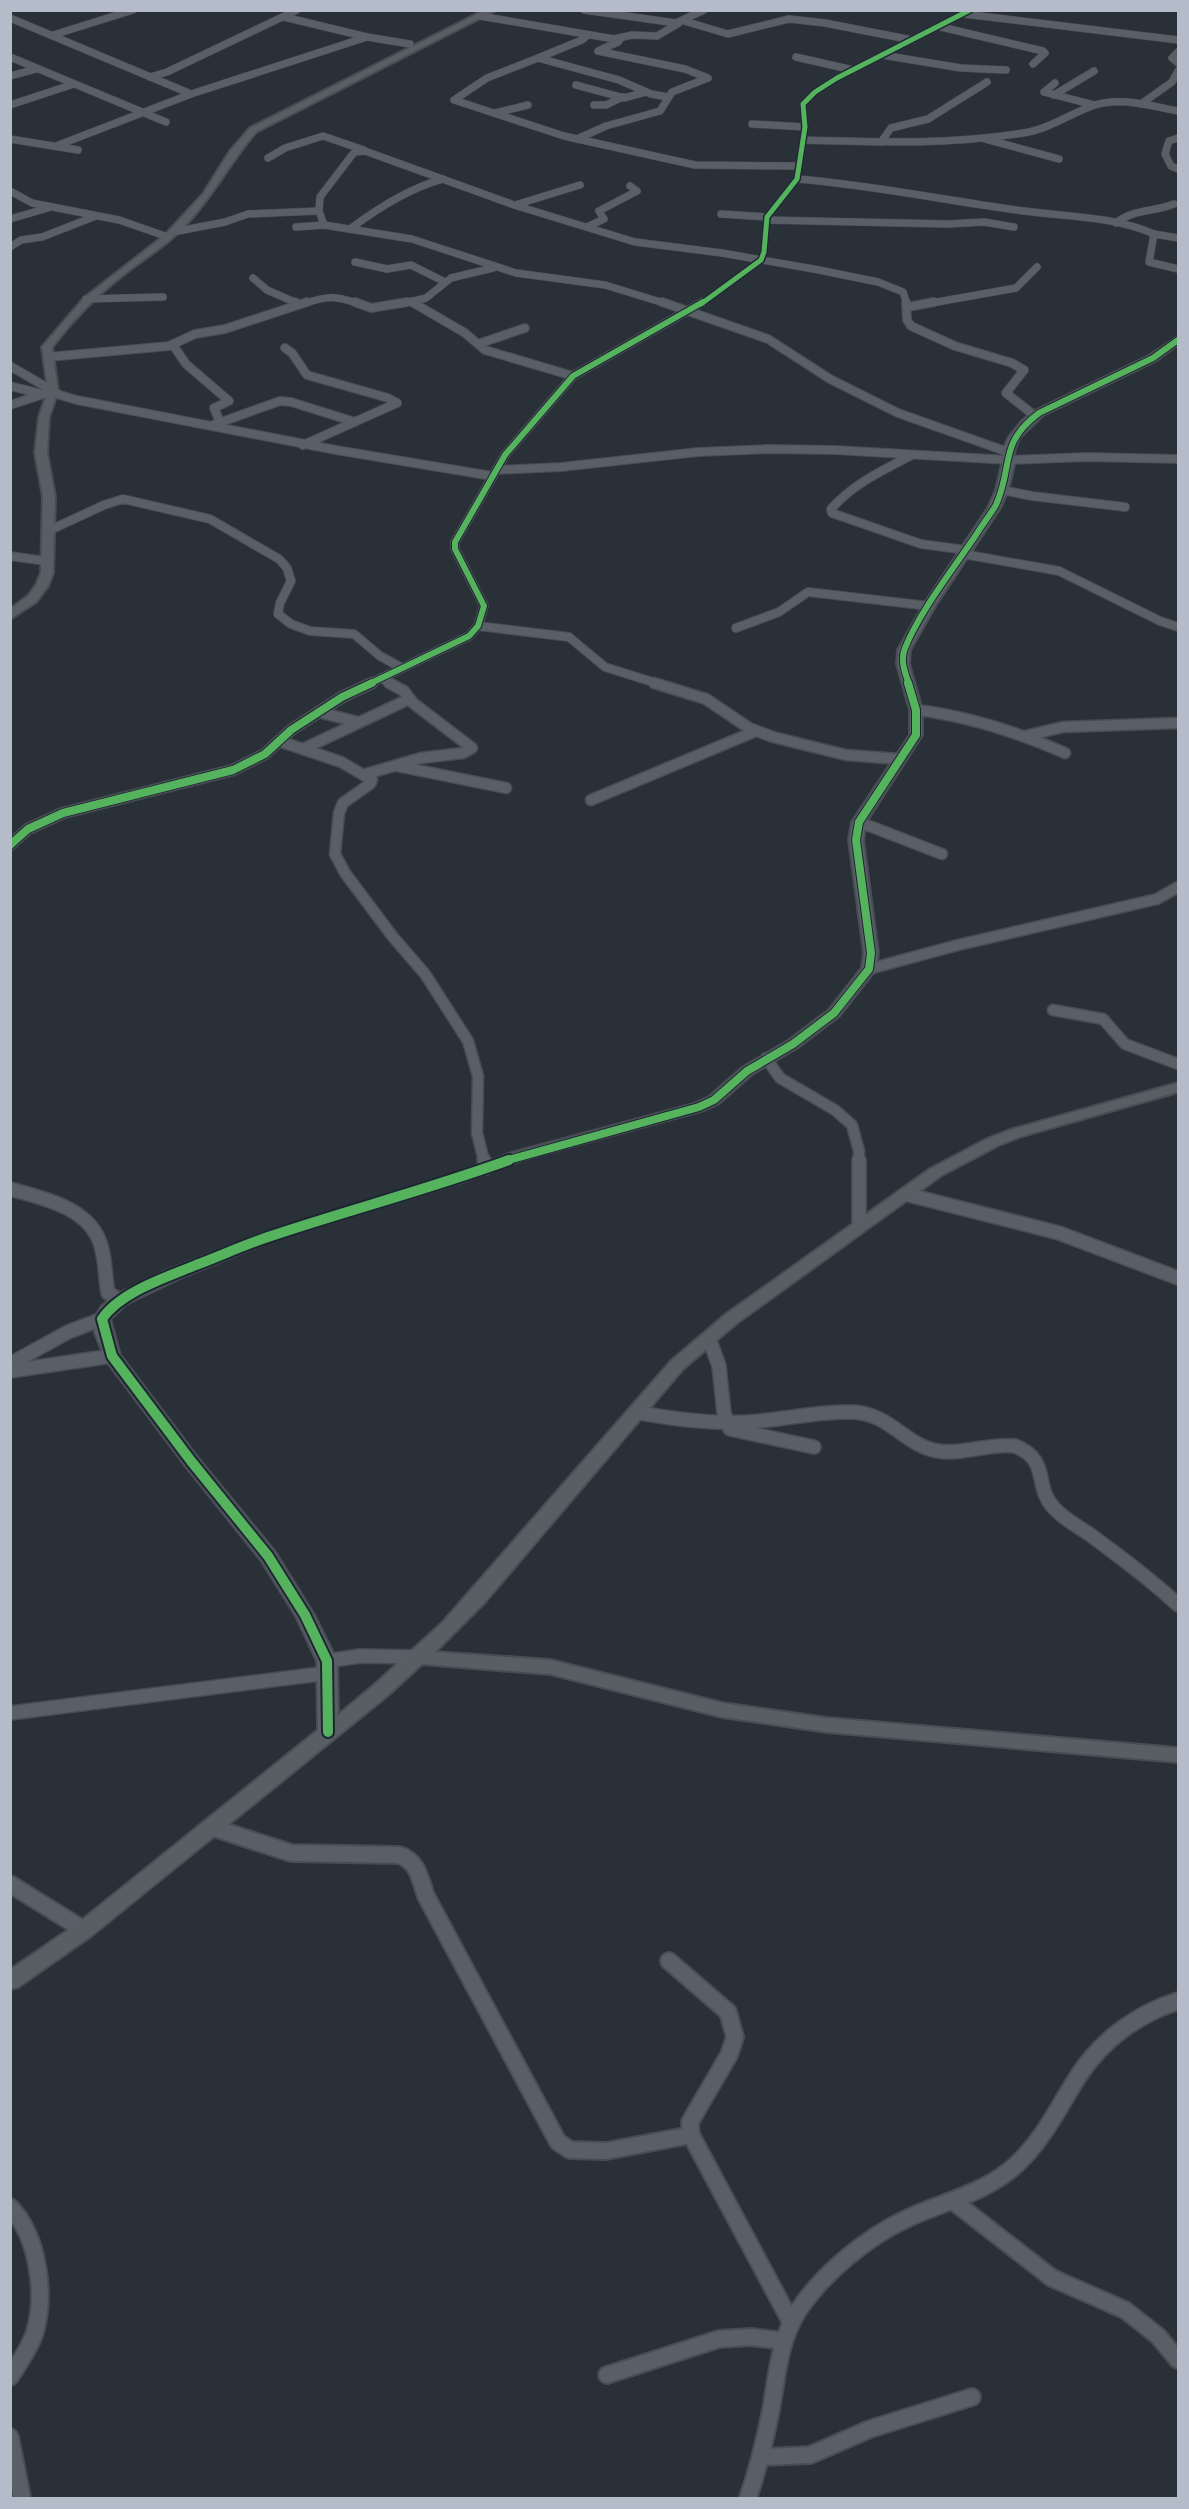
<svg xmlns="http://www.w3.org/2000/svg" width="1189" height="2509" viewBox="0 0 1189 2509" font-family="Jost,sans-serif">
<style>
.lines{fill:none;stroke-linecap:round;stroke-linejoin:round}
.street-far4-casing{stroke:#484c53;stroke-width:8}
.street-far3-casing{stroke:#484c53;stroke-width:10}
.street-far2-casing{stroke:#484c53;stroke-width:13}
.street-far1-casing{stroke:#484c53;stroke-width:16}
.street-casing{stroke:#484c53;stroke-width:20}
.secondary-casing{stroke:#484c53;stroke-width:4}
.street-far4{stroke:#5a5e66;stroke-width:7}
.street-far3{stroke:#5a5e66;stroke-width:8}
.street-far2{stroke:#5a5e66;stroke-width:10}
.street-far1{stroke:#5a5e66;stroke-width:13}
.street{stroke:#5a5e66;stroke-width:16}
.secondary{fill:#595d64;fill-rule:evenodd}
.cycleway-far3-casing{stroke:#1d2633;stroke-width:8}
.cycleway-far2-casing{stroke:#1d2633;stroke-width:8}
.cycleway-far1-casing{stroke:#1d2633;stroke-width:10}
.cycleway-casing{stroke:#1d2633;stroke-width:14}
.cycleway-far3{stroke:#56b35d;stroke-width:5}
.cycleway-far2{stroke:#56b35d;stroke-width:6}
.cycleway-far1{stroke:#56b35d;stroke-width:8}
.cycleway{stroke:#56b35d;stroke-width:10}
</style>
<rect width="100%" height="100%" fill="#2a3038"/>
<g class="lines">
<!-- street-far4 casing -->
<g class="street-far4-casing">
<g id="street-far4">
<path d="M584 10 676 23 704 10"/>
<path d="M964 14 1178 40"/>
<path d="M480 16 614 39 632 35 657 36 679 23"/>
<path d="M284 17 367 37 410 44"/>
<path d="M10 18 191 94"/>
<path d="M684 21 728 34 789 19 825 23 912 40"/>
<path d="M941 27 1043 51 1045 53 1033 64"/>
<path d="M53 35 133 10"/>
<path d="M588 35 582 40 538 58 619 80 651 94 668 97"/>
<path d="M1178 52 1172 58 1178 63"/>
<path d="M882 55 961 68 1006 70"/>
<path d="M10 57 166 122"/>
<path d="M796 57 853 70"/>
<path d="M538 58 487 78 454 100 564 136 695 165 798 166"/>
<path d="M10 76 36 69"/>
<path d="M150 77 167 72 297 10"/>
<path d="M1055 83 1044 92 1094 105"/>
<path d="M576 85 624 98 646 92"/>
<path d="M1054 95 1094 71"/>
<path d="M1141 104 1172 82 1178 71"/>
<path d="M10 105 74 84"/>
<path d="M594 105H606L623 97"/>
<path d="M495 113 528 105"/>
<path d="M752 124 805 127"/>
<path d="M1178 138 1169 141 1165 154 1171 166 1178 169"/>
<path d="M10 139 78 150"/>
<path d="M577 139 606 126 660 111 672 92 708 78 685 69 598 51 618 42 621 38"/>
<path d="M985 139 1059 159"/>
<path d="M803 140C877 142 950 145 1023 133 1047 130 1070 114 1092 106 1119 96 1151 106 1178 111"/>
<path d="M881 142 891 128 928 119 987 82"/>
<path d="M56 146 191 94 367 37"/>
<path d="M268 158 285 148 323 136 364 150"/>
<path d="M797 179C873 185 948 201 1024 211 1067 217 1113 216 1154 234L1149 262 1178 269"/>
<path d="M12 192 32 203 119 220 168 237"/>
<path d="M515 205 580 185"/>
<path d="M721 214 767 217"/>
<path d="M10 219 48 208"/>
<path d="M766 220 948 224 984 222 1014 227"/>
<path d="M1116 223C1133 209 1154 212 1174 204"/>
<path d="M324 225 319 211 320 197 352 155 355 152 365 151 514 205 635 242 722 253 819 270 878 282 903 292 907 304"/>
<path d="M296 227 324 225 412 239 516 273 605 285 667 304"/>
<path d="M587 227 604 219 599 211 637 191 630 186"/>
<path d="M350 229C378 208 409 188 443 179"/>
<path d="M173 232 225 222 248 214 319 211"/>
<path d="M1154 234 1178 238"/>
<path d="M10 247 21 240 42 237 96 216"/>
<path d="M355 262 387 269 411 265 445 282"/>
<path d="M253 278 267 290 299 304"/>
<path d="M86 299 163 297"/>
<path d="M411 302 414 304"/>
<path d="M303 304C327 296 334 295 359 304"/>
<path d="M401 304 426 298 451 278 493 268"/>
<path d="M701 304 761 260 764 252 767 217 797 179 805 127 803 104 815 92 837 78 970 10"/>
<path d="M926 304 1016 288 1037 267"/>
</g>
</g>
<!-- street-far3 casing -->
<g class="street-far3-casing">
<g id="street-far3">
<path d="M295 302 299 304"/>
<path d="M355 302 371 308 407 302"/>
<path d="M412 302 465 333 485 350 573 376"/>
<path d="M662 302 768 339 830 379 898 413 1008 452"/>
<path d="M906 302 907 320 911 326 955 346 1012 363 1024 370 1006 393 1035 416"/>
<path d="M908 307 934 302"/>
<path d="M478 344 525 328"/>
<path d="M173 345 186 364 229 401 214 408 220 422"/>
<path d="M285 348 292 353 307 375 388 398 397 403"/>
<path d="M48 357 169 346 195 334 225 329 307 302"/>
<path d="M10 366 60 395 77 400 336 450 492 476"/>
<path d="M10 386 42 394"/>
<path d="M10 405 53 391"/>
<path d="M213 425 280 401 291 402 355 422"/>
<path d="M303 445 397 403"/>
<path d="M912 455C883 470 853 484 831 509L832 513 921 544 966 550"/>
<path d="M496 470 561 467 698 452 767 449 835 450 1009 460 1087 457 1178 459"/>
<path d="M1002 490 1032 496 1125 507"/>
<path d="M48 531 104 505 123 499 210 519 279 559 287 568 291 581 280 603 278 614 291 624 310 631 354 634 380 656 402 668"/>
<path d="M963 554 1059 571 1160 621 1178 627"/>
<path d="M10 556 46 561"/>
<path d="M478 626 569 637 605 667 659 684"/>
<path d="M736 628 779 612 808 592 929 606"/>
<path d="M381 678 392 684"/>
<path d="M369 684 469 636 478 626 484 606 455 549V542L505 455 573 376 703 302"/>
</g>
</g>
<!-- street-far2 casing -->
<g class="street-far2-casing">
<g id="street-far2">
<path d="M654 683 706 699 749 728 773 737 846 755 900 759"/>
<path d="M916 710C969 716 1017 732 1065 753"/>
<path d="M318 712 358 722"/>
<path d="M1025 736 1063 727 1178 723"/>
<path d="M279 741 341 762 372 780 370 784 343 803 339 813 335 854 345 873 393 937 425 974 468 1041 478 1076 477 1133 484 1161"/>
<path d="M303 749 409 699"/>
<path d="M397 766 506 788"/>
<path d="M366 774 421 758 463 753 472 748 413 703 404 691 389 683"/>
<path d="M591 800 756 731"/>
<path d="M859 822 942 854"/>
<path d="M10 845 28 829 63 813 233 770 265 754 291 730 342 697 372 683"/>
<path d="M869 969 958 945 1157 899 1178 887"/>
<path d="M1053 1010 1103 1019 1125 1044 1178 1064"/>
<path d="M766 1058 780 1078 835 1110 852 1125 859 1151V1161"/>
</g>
</g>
<!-- street-far1 casing -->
<g class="street-far1-casing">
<g id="street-far1">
<path d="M484 1160 486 1168"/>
<path d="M859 1160V1226"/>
<path d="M10 1189C43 1198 91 1208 101 1246 106 1262 105 1278 108 1293L120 1300"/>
<path d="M905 1194 1059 1233 1178 1278"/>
<path d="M709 1338 719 1366 724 1413 730 1429 814 1447"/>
<path d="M10 1364 68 1332 102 1319"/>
<path d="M10 1371 112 1356"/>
<path d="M635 1412C672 1419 710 1424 748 1422 783 1420 817 1411 852 1412 890 1413 905 1446 938 1451 963 1455 989 1443 1015 1446 1051 1460 1033 1486 1054 1508 1065 1520 1079 1527 1092 1536 1121 1558 1151 1579 1178 1605"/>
<path d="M327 1661 360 1656 417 1657"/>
<path d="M10 1713 328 1673"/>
</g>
</g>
<!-- street casing -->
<g class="street-casing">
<g id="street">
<path d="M211 1827 291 1853 399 1855C418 1861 420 1879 426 1896L558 2142 570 2150 606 2151 691 2135"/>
<path d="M10 1884 84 1930"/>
<path d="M669 1961 728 2012 735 2037 729 2055 690 2122 691 2135 791 2322"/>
<path d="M953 2201 1052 2278 1125 2310 1158 2336 1178 2360"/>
<path d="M10 2207C38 2236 46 2293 35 2332 30 2348 19 2363 10 2377"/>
<path d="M607 2375 719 2339 751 2337 784 2341"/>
<path d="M10 2437 22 2498"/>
<path d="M763 2457 810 2455 870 2429 972 2397"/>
<path d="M748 2498C758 2469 765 2440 771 2410 777 2376 779 2341 798 2311 823 2273 867 2237 908 2218 945 2201 986 2193 1017 2164 1044 2139 1059 2106 1079 2075 1102 2040 1137 2014 1178 2001"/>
</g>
</g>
<!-- secondary casing -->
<g class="secondary-casing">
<g id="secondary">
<path d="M485 10H496L256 132C226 167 207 208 171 239 156 252 138 263 123 275 96 296 73 320 52 347L58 391 49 417 47 453 55 497 53 573 48 586 36 602 10 619V609L28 596 36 585 41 573 43 497 35 453 39 417 48 391 42 347 84 298 165 235 203 194 230 151 250 128Z"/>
<path d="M1178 337V344L1157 360 1043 415 1019 438 1014 452 1015 460 1008 490 1000 508 935 606 910 650 909 664 922 710V735L866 822 863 840 878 953 876 969 839 1016 798 1047 752 1074 719 1103 704 1110 524 1159 468 1180 273 1240 180 1278 126 1304 110 1319 120 1355 197 1457 275 1552 314 1615 337 1661 338 1715 373 1686 442 1623 671 1361 725 1315 930 1169 987 1139 1010 1130 1178 1083V1092L1022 1136 999 1145 942 1175 737 1323 683 1369 485 1602 435 1652 550 1660 722 1703 827 1718 1178 1748V1762L827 1732 722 1717 550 1674 422 1664 387 1696 91 1936 18 1987 10 1989V1970L77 1924 318 1730 317 1661 296 1616 261 1560 185 1465 106 1360 95 1333 94 1319 102 1306 114 1296 168 1270 261 1234 456 1174 512 1153 694 1104 709 1097 742 1068 788 1041 829 1010 862 968 864 953 849 840 852 822 910 735V710L897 664 898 650 923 606 988 508 996 490 1003 460 1002 452 1009 437 1023 420 1035 411 1149 356Z"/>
</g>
</g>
<!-- street-far4 -->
<use href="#street-far4" class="street-far4"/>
<!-- street-far3 -->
<use href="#street-far3" class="street-far3"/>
<!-- street-far2 -->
<use href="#street-far2" class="street-far2"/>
<!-- street-far1 -->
<use href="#street-far1" class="street-far1"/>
<!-- street -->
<use href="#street" class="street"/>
<!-- secondary -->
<use href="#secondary" class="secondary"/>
<!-- cycleway-far3 casing -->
<g class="cycleway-far3-casing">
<path id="cycleway-far3" d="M701 304 761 260 764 252 767 217 797 179 805 127 803 104 815 92 837 78 970 10"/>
</g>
<!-- cycleway-far2 casing -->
<g class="cycleway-far2-casing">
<g id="cycleway-far2">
<path d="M369 684 469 636 478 626 484 606 455 549V542L505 455 573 376 703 302"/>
<path d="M909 684C905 673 900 660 905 648 920 611 953 569 976 535 982 525 990 515 996 505 1014 464 998 444 1039 413L1153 358 1178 340"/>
</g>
</g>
<!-- cycleway-far1 casing -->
<g class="cycleway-far1-casing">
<g id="cycleway-far1">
<path d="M10 845 28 829 63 813 233 770 265 754 291 730 342 697 372 683"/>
<path d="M505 1161 699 1107 714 1100 747 1071 793 1044 834 1013 869 969 871 953 856 840 859 822 916 735V710L908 683"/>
</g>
</g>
<!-- cycleway casing -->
<g class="cycleway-casing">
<path id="cycleway" d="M328 1732 327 1661 305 1615 268 1556 191 1461 112 1356 102 1319C120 1292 167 1277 196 1265 220 1256 244 1245 268 1237 348 1210 430 1189 509 1160"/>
</g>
<!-- cycleway-far3 -->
<use href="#cycleway-far3" class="cycleway-far3"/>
<!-- cycleway-far2 -->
<use href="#cycleway-far2" class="cycleway-far2"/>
<!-- cycleway-far1 -->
<use href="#cycleway-far1" class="cycleway-far1"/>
<!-- cycleway -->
<use href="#cycleway" class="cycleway"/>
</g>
<!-- border -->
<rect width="1189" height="2509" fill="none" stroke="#b4bcc9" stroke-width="24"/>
</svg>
